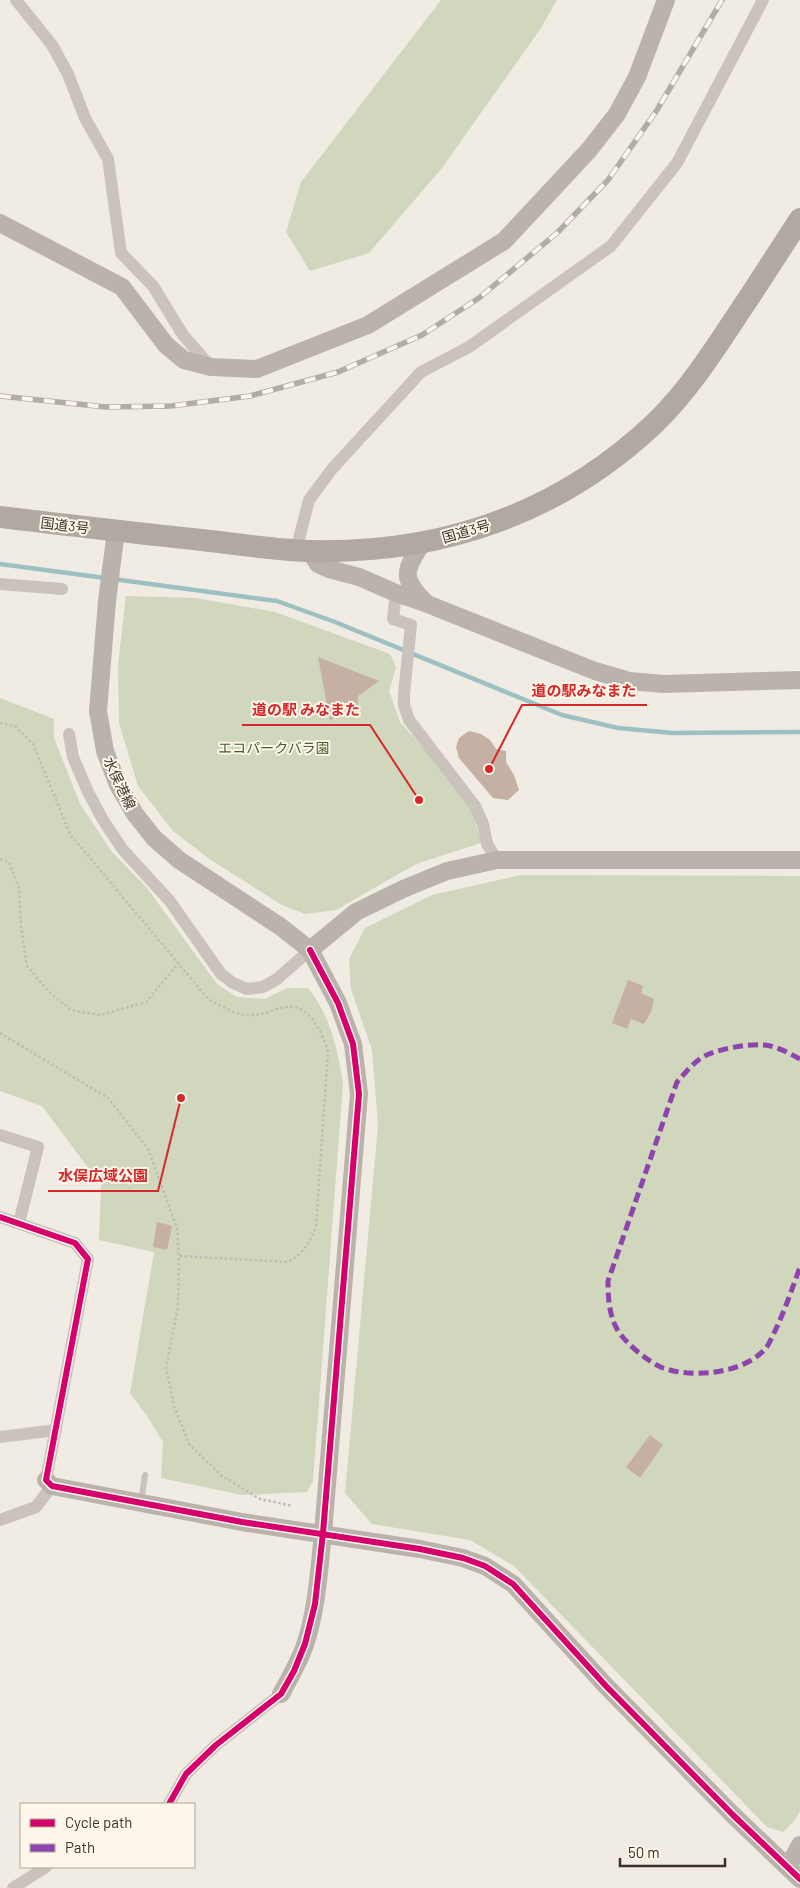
<svg xmlns="http://www.w3.org/2000/svg" width="800" height="1888" viewBox="0 0 800 1888" font-family="Barlow,'Noto Sans JP',sans-serif">
<style>
.green{fill:#d0d7bc}
.lines{fill:none;stroke-linecap:round;stroke-linejoin:round}
.stream{stroke:#9dc0c3;stroke-width:4.5}
.building{fill:#c5b0a3}
.path{stroke:#c2bbb4;stroke-width:2.5;stroke-dasharray:2.5 2.5;stroke-linecap:butt}
.lane{stroke:#c9c3bc;stroke-width:6}
.street{stroke:#c9c3bc;stroke-width:12}
.secondary{stroke:#bab3ac;stroke-width:18}
.highway{stroke:#afa9a2;stroke-width:22}
.rail-casing{stroke:#b1aca6;stroke-width:5.5}
.rail{stroke:#fcf6eb;stroke-width:4;stroke-dasharray:11;stroke-linecap:butt}
.quiet{stroke:#8e44ad;stroke-width:5;stroke-dasharray:10 5;stroke-linecap:butt}
.cycleway-casing{stroke:#fcf6eb;stroke-width:9}
.cycleway{stroke:#d6006c;stroke-width:6}
.labels{text-anchor:middle;dominant-baseline:central;stroke-width:4;stroke-linejoin:round;paint-order:stroke}
.street-label{font-size:14px;fill:#3b3029;stroke:#fcf6eb}
.park-label{font-size:14px;fill:#465c2a;stroke:#fcf6eb}
.leader{fill:none;stroke:#d62828;stroke-width:2}
.callout-dot{fill:#d62828;stroke:#fcf6eb;stroke-width:2}
.callout-label{font-size:15px;text-anchor:middle;font-weight:bold;fill:#d62828;stroke:#fcf6eb;stroke-width:4;stroke-linejoin:round;paint-order:stroke}
</style>
<rect width="100%" height="100%" fill="#f0ebe3"/>
<!-- green -->
<g class="green">
<path d="M441 0H557L541 28 442 168 369 253 310 271 286 232 301 182Z"/>
<path d="M126 596 196 598 275 612 390 654 396 667 389 691 400 722 425 750 473 813 481 843 416 864 336 910 305 914 282 905 211 860 173 831 138 786 119 723 118 665Z"/>
<path d="M0 698 54 719V738L80 804 112 852 147 888 217 984 237 997 265 999 287 988H308C331 1017 337 1048 343 1083L313 1481 307 1492 242 1495 161 1478 163 1442 149 1419 130 1393 154 1252 99 1240 101 1185 42 1106 0 1091Z"/>
<path d="M521 875 800 876V1811L795 1820 783 1832 767 1827 514 1566 470 1540 372 1524 345 1493 378 1125 372 1050 351 989 349 959 365 928 432 895Z"/>
</g>
<g class="lines">
<!-- stream -->
<g class="stream">
<path d="M0 564 105 578"/>
<path d="M113 579 277 601 335 622 562 715 618 728 673 733 800 732"/>
</g>
</g>
<!-- building -->
<g class="building">
<path d="M318 657 379 681 358 696V705H348L330 721Z"/>
<path d="M469 731 481 734 490 740 496 749 506 751V762L514 775 519 790 508 800 493 798 459 758 456 747 459 738Z"/>
<path d="M628 980 643 986 641 993 654 999 651 1012 644 1024 631 1019 627 1029 612 1023Z"/>
<path d="M157 1222 172 1226 167 1250 153 1247Z"/>
<path d="M650 1435 663 1445 640 1478 626 1467Z"/>
</g>
<g class="lines">
<!-- path -->
<g class="path">
<path d="M0 723 15 726 33 744 70 834 208 999C223 1007 238 1017 255 1015 266 1014 275 1008 286 1007 309 1003 322 1033 328 1051L316 1227C309 1243 304 1253 288 1262L179 1256"/>
<path d="M0 859 9 862 19 888 21 927 27 966 49 992 71 1010 100 1015 146 1002 178 964"/>
<path d="M0 1033 108 1098 148 1149 177 1228 179 1256 178 1307 166 1367 174 1406 189 1444 222 1476 260 1499 293 1506"/>
</g>
<!-- lane -->
<path class="lane" d="M141 1502 145 1475"/>
<!-- street -->
<g class="street">
<path d="M16 0 52 45 68 74 85 118 108 159 121 253 153 286 183 335 211 367"/>
<path d="M296 550 309 500 332 469 421 372 469 347 611 246 677 163 763 0"/>
<path d="M0 584 62 589"/>
<path d="M396 593 393 619 411 625 404 694V705L409 720 475 806 483 824 487 844 497 860"/>
<path d="M69 734 73 757 88 792 103 820 123 850 169 900 221 974 233 983 247 989 263 987 277 979 310 950"/>
<path d="M0 1135 38 1147 19 1223"/>
<path d="M0 1217 75 1243 88 1259 46 1480"/>
<path d="M0 1437 56 1430"/>
<path d="M0 1520 36 1507 52 1486"/>
<path d="M169 1804 186 1774 216 1745 281 1694"/>
<path d="M13 1888 46 1867"/>
</g>
<!-- secondary -->
<g class="secondary">
<path d="M0 223 122 287 166 345 184 360 211 367 257 369 368 325 504 241 589 150 617 114 637 77 666 0"/>
<path d="M116 531 107 601 98 711 105 751 118 785 135 814 154 838 179 860 281 927 310 950 338 1003 353 1044 359 1094 323 1533C319 1570 317 1609 305 1645 299 1662 290 1678 281 1694"/>
<path d="M423 542C405 570 400 577 425 602"/>
<path d="M310 551 318 564 329 569 359 577 396 593 425 603 595 671 629 681 664 684 800 680"/>
<path d="M310 950 356 912 403 889 447 871 497 860H800"/>
<path d="M46 1480 52 1486 242 1522 420 1549 463 1558 485 1566 513 1584 606 1686 733 1815 800 1879"/>
<path d="M788 1867 800 1845"/>
</g>
<!-- highway -->
<path class="highway" d="M0 517C67 525 134 533 202 540 238 544 274 550 310 551 441 554 559 514 655 423 688 391 713 352 738 314 759 283 779 251 800 219"/>
<!-- rail casing -->
<g class="rail-casing">
<path id="rail" d="M0 396 106 407 171 406 250 396 338 372 422 335 479 298 557 233 608 180 657 110 722 0"/>
</g>
<!-- rail -->
<use href="#rail" class="rail"/>
<!-- quiet -->
<path class="quiet" d="M800 1059C789 1053 776 1046 764 1045 747 1044 724 1048 709 1054 696 1059 686 1072 677 1082L608 1281C608 1297 609 1315 617 1329 625 1343 648 1362 663 1368 694 1379 745 1373 766 1348 770 1343 772 1336 775 1331 785 1310 792 1289 800 1267"/>
<!-- cycleway casing -->
<g class="cycleway-casing">
<g id="cycleway">
<path d="M0 1217 75 1243 88 1259 46 1480 52 1486 242 1522 420 1549 463 1558 485 1566 513 1584 606 1686 733 1815 800 1879"/>
<path d="M169 1804 186 1774 216 1745 281 1694 294 1671 305 1644 315 1604 323 1533 359 1094 353 1044 338 1003 310 950"/>
</g>
</g>
<!-- cycleway -->
<use href="#cycleway" class="cycleway"/>
</g>
<g class="labels">
<!-- street labels -->
<g class="street-label">
<text transform="translate(65 525) rotate(7)">国道3号</text>
<text transform="translate(466 531) rotate(-16)">国道3号</text>
<text transform="translate(120 783) rotate(65)">水俣港線</text>
</g>
<!-- park labels -->
<g class="park-label">
<text x="274" y="747">エコパークバラ園</text>
</g>
</g>
<!-- callouts -->
<path class="leader" d="M489 769L522 705H647M419 800L370 725H242M181 1098L158 1191H48"/>
<g class="callout-dot">
<circle cx="489" cy="769" r="5"/>
<circle cx="419" cy="800" r="5"/>
<circle cx="181" cy="1098" r="5"/>
</g>
<g class="callout-label">
<text x="584" y="696">道の駅みなまた</text>
<text x="306" y="715">道の駅 みなまた</text>
<text x="103" y="1181">水俣広域公園</text>
</g>
<!-- legend -->
<rect x="20" y="1803" width="175" height="65" fill="#fcf6eb" stroke="#afa79d"/>
<rect x="30" y="1819" width="25" height="8" fill="#d6006c" stroke="#afa79d"/>
<text x="65" y="1828" font-size="15" fill="#3b3029">Cycle path</text>
<rect x="30" y="1844" width="25" height="8" fill="#8e44ad" stroke="#afa79d"/>
<text x="65" y="1853" font-size="15" fill="#3b3029">Path</text>
<!-- scale -->
<path d="M620 1858v8h105v-8" fill="none" stroke="#3b3029" stroke-width="2.5"/>
<text x="628" y="1858" font-size="15" fill="#3b3029" stroke="#fcf6eb" stroke-width="4" paint-order="stroke">50 m</text>
</svg>
